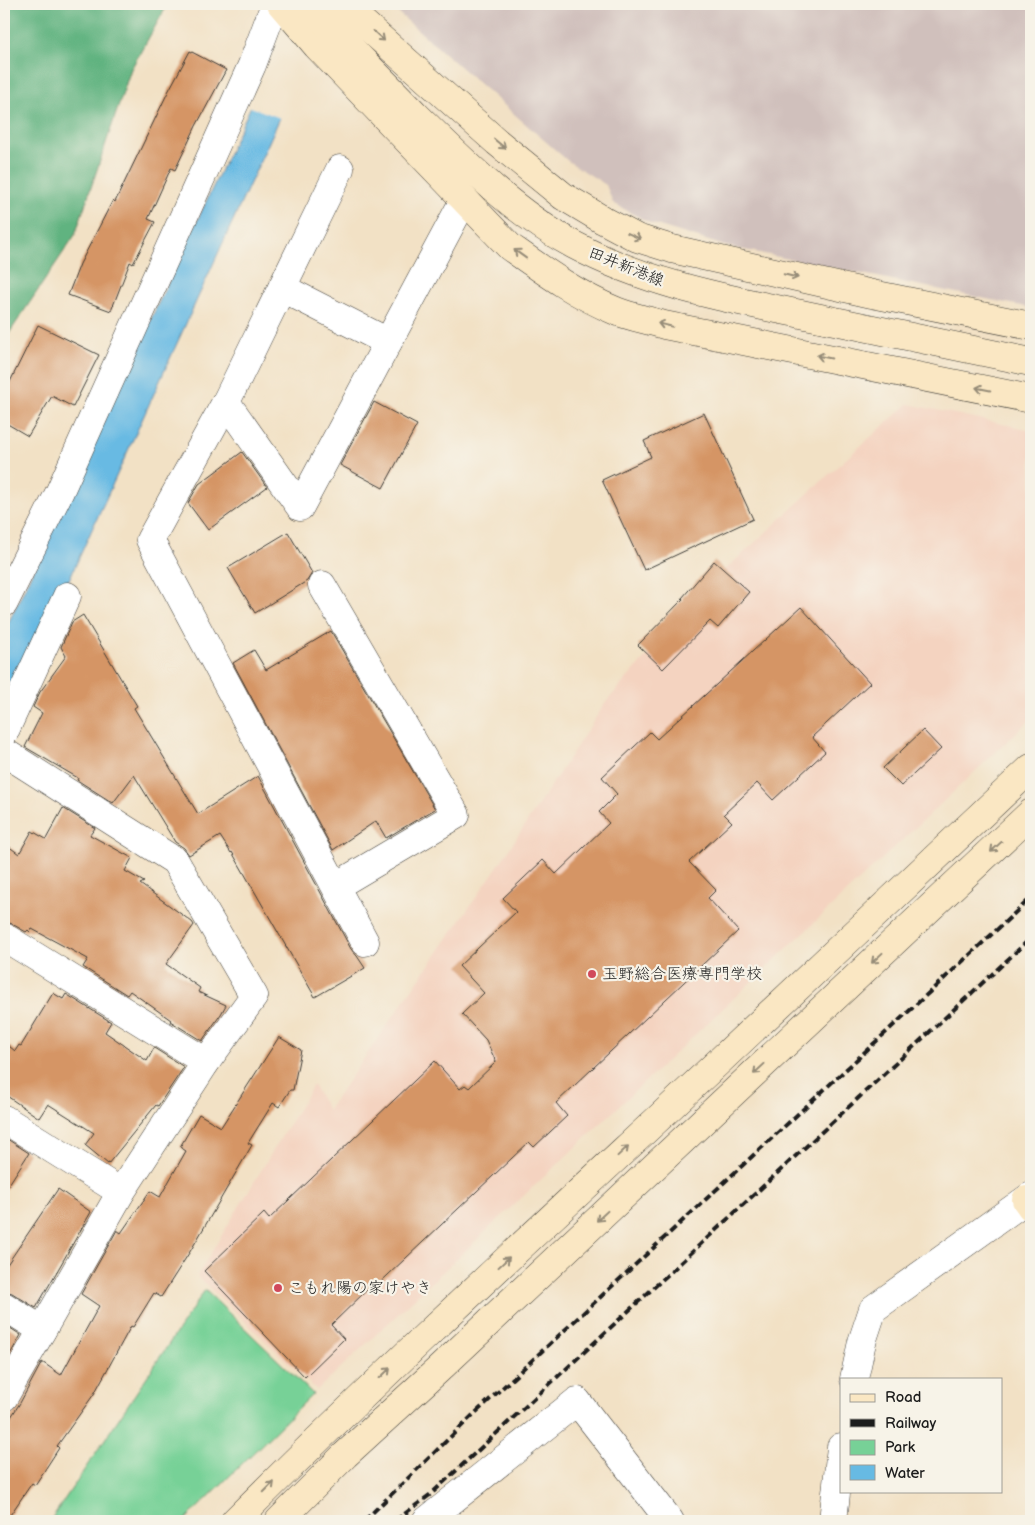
<svg xmlns="http://www.w3.org/2000/svg" width="1035" height="1525" viewBox="0 0 1035 1525" font-family="'Balsamiq Sans','Klee One',sans-serif">
<style>
.built{fill:#f4d3c0}
.industrial{fill:#d0c0bc}
.green{fill:#77d197;stroke:#4a765a}
.forest{fill:#61b380;stroke:#3e684e}
.water{fill:#67bae3;stroke:#426b80}
.pier{fill:#f2e1c5}
.building{fill:#d59565}
.lines{fill:none;stroke-linecap:round;stroke-linejoin:round}
.street-casing{stroke:#3c3a35;stroke-width:29}
.secondary-casing{stroke:#3c3a35;stroke-width:29}
.street{stroke:#fff;stroke-width:28}
.secondary{stroke:#fae7c3;stroke-width:28}
.rail{stroke:#1c1c1c;stroke-width:4;stroke-dasharray:8 4;stroke-linecap:butt}
.oneway{stroke:#968c78}
.poi-dot{fill:#d1495b;stroke:#f7f3e8;stroke-width:2}
.labels{text-anchor:middle;dominant-baseline:central;stroke-width:4.5;stroke-linejoin:round;paint-order:stroke}
.street-label{font-size:16px;fill:#1c1c1c;stroke:#f7f3e8}
.poi-label{font-size:16px;fill:#1c1c1c;stroke:#f7f3e8;text-anchor:start}
</style>
<rect width="100%" height="100%" fill="#f7f3e8"/>
<filter id="ink" filterUnits="userSpaceOnUse"><feTurbulence type="fractalNoise" baseFrequency=".02" numOctaves="2"/><feDisplacementMap in="SourceGraphic" scale="10" xChannelSelector="R" yChannelSelector="G"/><feConvolveMatrix kernelMatrix="1 2 1 2 8 2 1 2 1" color-interpolation-filters="sRGB"/></filter>
<filter id="wash" filterUnits="userSpaceOnUse"><feTurbulence type="fractalNoise" baseFrequency=".0096" numOctaves="4" result="noise"/><feDisplacementMap in="SourceGraphic" scale="20" xChannelSelector="R" yChannelSelector="G"/><feGaussianBlur stdDeviation="1.12" result="paint"/><feColorMatrix in="noise" values="0 0 0 0 0 0 0 0 0 0 0 0 0 0 0 0 0 1.4 0 .05"/><feComposite in="paint" operator="in"/></filter>
<g filter="url(#wash)">
<rect width="100%" height="100%" fill="#f2e1c5"/>
<!-- built -->
<path class="built" d="M908 404 1031 430V719L317 1390 197 1276 313 1085 328 1110 500 863 606 702 665 636 662 628 838 466Z"/>
<!-- industrial -->
<path class="industrial" d="M388 4H1031V308L725 246 650 223 613 203 606 185 568 161Z"/>
<!-- green -->
<path class="green" d="M205 1290 313 1394 184 1521H50Z"/>
<!-- forest -->
<path class="forest" d="M4 4H168L131 69 75 235 4 341Z"/>
<!-- water -->
<path class="water" d="M291 4H332L4 722V632L250 108Z"/>
<!-- pier -->
<path class="pier" d="M288 4H334L283 119 248 106Z"/>
<g id="blocks">
<!-- building -->
<g class="building">
<path d="M190 51 226 70 196 126 175 170 171 168 148 219 155 222 133 264 130 262 111 311 68 295 80 264 113 200 115 202 168 92Z"/>
<path d="M38 325 99 355 73 407 52 396 28 436 4 422V394Z"/>
<path d="M374 402 417 425 383 488 340 465Z"/>
<path d="M704 413 753 519 644 570 602 480 651 457 644 441Z"/>
<path d="M242 452 267 487 208 530 188 503 199 484Z"/>
<path d="M288 532 312 573 307 581 255 613 228 568Z"/>
<path d="M714 561 749 592 718 628 710 621 663 669 638 645 683 599 682 598Z"/>
<path d="M801 607 870 683 812 737 825 752 773 800 757 783 724 814 732 822 689 862 716 890 708 898 738 931 556 1103 567 1116 534 1147 529 1142 370 1292 368 1289 331 1325 344 1339 305 1377 204 1271 264 1213 269 1219 435 1061 460 1089 465 1085 469 1088 496 1062 486 1040 462 1014 484 993 459 966 516 912 503 898 543 860 556 874 609 823 599 812 617 794 602 777 650 732 657 739Z"/>
<path d="M83 615 137 706 134 708 198 814 258 776 351 949 357 956 365 968 315 997 232 852 231 853 220 836 189 855 184 848 175 842 134 775 113 803 77 780 78 778 25 747 42 713 33 707 40 692 66 656 61 647 72 622Z"/>
<path d="M331 631 435 809 386 838 376 821 333 850 233 663 254 650 266 670Z"/>
<path d="M923 730 941 749 901 786 883 768Z"/>
<path d="M63 808 95 828 90 835 132 858 125 871 144 882 140 884 192 922 194 925 166 964 200 988 198 992 226 1005 221 1014 202 1041 170 1021 171 1020 130 991 127 995 83 967 88 959 32 929 30 932 28 930 26 932 12 924 4 921V843L19 854 32 831 46 839Z"/>
<path d="M53 993 63 999 66 994 111 1022 105 1032 147 1061 154 1048 184 1067 158 1106 156 1105 108 1164 85 1145 94 1133 48 1104 39 1118 4 1094V1042L15 1051 19 1045 21 1046Z"/>
<path d="M279 1037 301 1050 293 1090H290L279 1107 273 1103 248 1143 252 1145 191 1250 161 1297 154 1293 133 1327 131 1326 94 1394 57 1446 59 1448 35 1485 32 1483 6 1521H4V1428L20 1403 42 1362 61 1375 99 1306 81 1294 117 1230 121 1233 150 1191 160 1197 186 1151 180 1147 199 1114 221 1127Z"/>
<path d="M4 1137 29 1153 4 1192Z"/>
<path d="M58 1189 91 1212 36 1308 12 1293 4 1291V1269Z"/>
<path d="M4 1324 21 1335 4 1365Z"/>
</g>
</g>
</g>
<g filter="url(#ink)">
<use href="#blocks" fill-opacity="0" stroke="#3c3a35" stroke-width="1"/>
<g class="lines">
<!-- street casing -->
<g class="street-casing">
<g id="street">
<path d="M340 169 226 402 300 507 464 200"/>
<path d="M282 288 388 342"/>
<path d="M226 402 150 540 365 942"/>
<path d="M322 585 456 815 336 886"/>
<path d="M4 603 60 491 252 65 275 4"/>
<path d="M4 733 67 596"/>
<path d="M4 752 175 861 254 996 206 1062 121 1192 4 1397"/>
<path d="M4 937 206 1062"/>
<path d="M4 1119 121 1192"/>
<path d="M4 1306 42 1330"/>
<path d="M854 1379 862 1342 873 1309 1031 1196"/>
<path d="M426 1521 577 1401 670 1521"/>
<path d="M833 1521 841 1447"/>
</g>
</g>
<!-- secondary casing -->
<g class="secondary-casing">
<g id="secondary">
<path d="M281 4 317 46 510 247C544 271 577 295 616 311 631 317 648 320 664 325L1031 399"/>
<path d="M308 4C343 41 380 78 416 115 464 162 514 213 574 245 645 283 723 298 801 314 878 330 955 346 1031 362"/>
<path d="M342 4 497 142 563 196 603 220 637 238 672 249 872 294 1031 326"/>
<path d="M1026 1200 1031 1207"/>
<path d="M235 1521C374 1382 518 1249 662 1115 785 999 908 884 1031 768"/>
<path d="M279 1521 345 1455 438 1370 1031 813"/>
</g>
</g>
<!-- street -->
<use href="#street" class="street"/>
<!-- secondary -->
<use href="#secondary" class="secondary"/>
<!-- rail -->
<g class="rail">
<path d="M364 1521 472 1416 1031 898"/>
<path d="M395 1521 431 1494 1031 938"/>
</g>
</g>
<!-- one-way arrows -->
<defs><path id="oneway-shaft" d="M-6 0H5M1.5-3L5.5 0L1.5 3" fill="none" stroke-width="1.6" stroke-linecap="round" stroke-linejoin="round" transform="scale(1.25)"/></defs>
<g class="oneway">
<use href="#oneway-shaft" transform="translate(379 36) rotate(42)"/>
<use href="#oneway-shaft" transform="translate(500 144) rotate(40)"/>
<use href="#oneway-shaft" transform="translate(634 236) rotate(24)"/>
<use href="#oneway-shaft" transform="translate(520 254) rotate(-144)"/>
<use href="#oneway-shaft" transform="translate(791 276) rotate(13)"/>
<use href="#oneway-shaft" transform="translate(665 325) rotate(-167)"/>
<use href="#oneway-shaft" transform="translate(824 357) rotate(-169)"/>
<use href="#oneway-shaft" transform="translate(983 389) rotate(-169)"/>
<use href="#oneway-shaft" transform="translate(996 847) rotate(137)"/>
<use href="#oneway-shaft" transform="translate(877 958) rotate(137)"/>
<use href="#oneway-shaft" transform="translate(759 1069) rotate(137)"/>
<use href="#oneway-shaft" transform="translate(623 1151) rotate(-43)"/>
<use href="#oneway-shaft" transform="translate(602 1216) rotate(137)"/>
<use href="#oneway-shaft" transform="translate(504 1262) rotate(-43)"/>
<use href="#oneway-shaft" transform="translate(385 1373) rotate(-44)"/>
<use href="#oneway-shaft" transform="translate(269 1487) rotate(-45)"/>
</g>
</g>
<!-- markers -->
<g class="poi-dot">
<circle cx="592" cy="974" r="5"/>
<circle cx="278" cy="1288" r="5"/>
</g>
<g class="labels">
<!-- street labels -->
<g class="street-label">
<text transform="translate(626 267) rotate(22)">田井新港線</text>
</g>
<!-- poi labels -->
<g class="poi-label">
<text x="602" y="974">玉野総合医療専門学校</text>
<text x="288" y="1288">こもれ陽の家けやき</text>
</g>
</g>
<!-- margin -->
<rect width="1035" height="1525" fill="none" stroke="#f7f3e8" stroke-width="20"/>
<!-- legend -->
<rect x="840" y="1378" width="162" height="115" fill="#f7f3e8" stroke="#9f9d96"/>
<rect x="850" y="1394" width="25" height="8" fill="#fae7c3" stroke="#9f9d96"/>
<text x="885" y="1402" font-size="15" fill="#1c1c1c">Road</text>
<rect x="850" y="1419" width="25" height="8" fill="#1c1c1c" stroke="#9f9d96"/>
<text x="885" y="1428" font-size="15" fill="#1c1c1c">Railway</text>
<rect x="850" y="1440" width="25" height="15" fill="#77d197" stroke="#9f9d96"/>
<text x="885" y="1452" font-size="15" fill="#1c1c1c">Park</text>
<rect x="850" y="1465" width="25" height="15" fill="#67bae3" stroke="#9f9d96"/>
<text x="885" y="1478" font-size="15" fill="#1c1c1c">Water</text>
</svg>
